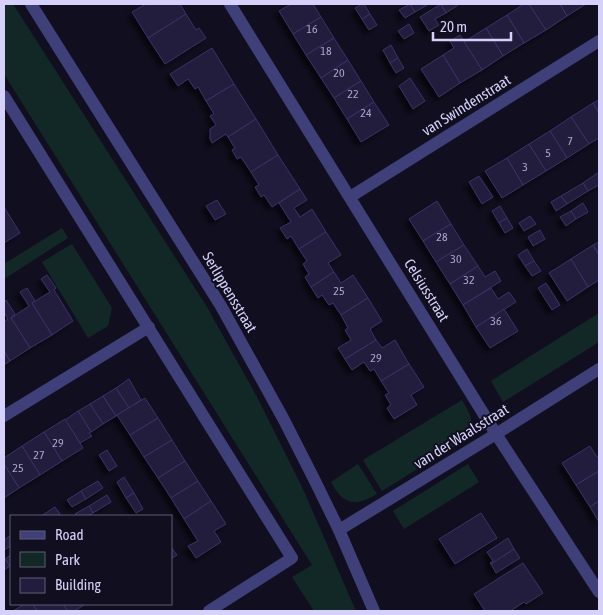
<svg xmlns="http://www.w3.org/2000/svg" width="603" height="615" viewBox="0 0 603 615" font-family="'Asap Condensed',sans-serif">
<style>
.green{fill:#122827}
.building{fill:#221d3e;stroke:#3a3167;filter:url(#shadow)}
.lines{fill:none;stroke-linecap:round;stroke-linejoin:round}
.minor{stroke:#3f3f79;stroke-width:12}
.labels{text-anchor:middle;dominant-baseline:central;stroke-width:4;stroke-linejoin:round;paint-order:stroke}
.number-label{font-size:12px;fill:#a8a4cb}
.street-label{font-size:15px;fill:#d5d1fa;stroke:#110f1f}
</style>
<defs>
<filter id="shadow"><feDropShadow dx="-4.5" dy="4.5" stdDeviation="2.5" flood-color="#0009"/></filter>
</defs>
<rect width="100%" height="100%" fill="#110f1f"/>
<!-- green -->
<g class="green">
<path d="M4 4H13L207 307 256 395 302 487 356 611H314L292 577 312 565 4 74Z"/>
<path d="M62 228 68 238 4 279V264Z"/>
<path d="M72 244 112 308 108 326 88 338 42 262Z"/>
<path d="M599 313V342L503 402 491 381Z"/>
<path d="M462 400C473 419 476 423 461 442L382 491 363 460Z"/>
<path d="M358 464 377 494C355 507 343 505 331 482Z"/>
<path d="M468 464 479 482 404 529 393 511Z"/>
</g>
<!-- building -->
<g class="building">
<path d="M146 4H180L186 14 148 38 132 12Z"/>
<path d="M291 4H313L321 17 293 34 279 11Z"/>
<path d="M362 4H364L370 14 362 19 355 8Z"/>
<path d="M410 4 415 12 405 18 399 10Z"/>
<path d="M410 4H426L427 5 415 12Z"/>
<path d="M441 4H457L458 5 446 13Z"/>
<path d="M441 4 446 13 435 19 439 25 429 31 420 17Z"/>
<path d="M524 4H529L546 30 524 43 507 15Z"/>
<path d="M529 4H560L567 16 546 30Z"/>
<path d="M560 4H586L567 16Z"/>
<path d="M186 14 196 30 199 28 206 38 165 64 148 38Z"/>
<path d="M370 14 377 25 369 30 362 19Z"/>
<path d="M507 15 524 43 503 56 486 28Z"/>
<path d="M321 17 334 38 306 55 293 34Z"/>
<path d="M409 24 414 33 404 39 398 31Z"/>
<path d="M486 28 503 56 482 70 464 42Z"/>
<path d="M460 35 482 70 460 83 443 55 454 48 450 41Z"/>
<path d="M334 38 348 60 321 78 306 55Z"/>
<path d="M391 45 398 58 390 63 383 50Z"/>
<path d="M212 48 234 84 206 101 198 87 195 89 188 79 178 86 170 74Z"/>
<path d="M443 55 460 83 439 97 421 69Z"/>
<path d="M398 58 404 68 396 73 390 63Z"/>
<path d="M348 60 361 81 334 98 321 78Z"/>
<path d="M410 78 425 101 413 109 399 86Z"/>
<path d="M361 81 374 102 347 119 334 98Z"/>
<path d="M234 84 256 119 228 137 226 134 212 143 210 139V129L216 125 210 116 214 114 206 101Z"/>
<path d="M599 100V113L593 103Z"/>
<path d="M374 102 389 125 361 142 347 119Z"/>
<path d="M593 103 599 113V138L589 144 571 117Z"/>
<path d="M571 117 589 144 567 158 550 131Z"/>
<path d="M256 119 278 155 251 172 241 157 237 159 232 150 235 148 228 137Z"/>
<path d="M550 131 567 158 546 171 529 144Z"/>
<path d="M529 144 546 171 523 185 507 158Z"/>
<path d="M278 155 300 189 272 207 264 195 261 197 255 187 259 185 251 172Z"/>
<path d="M507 158 523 185 502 198 485 171Z"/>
<path d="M599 172V185L588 191 583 183Z"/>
<path d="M479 176 493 197 482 204 469 182Z"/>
<path d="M583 183 588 191 567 204 561 196Z"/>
<path d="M300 189 307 200 294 208 300 217 312 209 326 232 299 249 291 236 287 239 280 228 291 222 279 203Z"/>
<path d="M561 196 567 204 556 211 551 202Z"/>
<path d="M217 200 226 214 215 220 206 206Z"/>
<path d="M437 201 451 224 423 241 409 219Z"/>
<path d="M583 203 588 212 576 219 571 211Z"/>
<path d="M500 206 507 218 499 223 492 211Z"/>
<path d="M4 207 20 233 4 243Z"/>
<path d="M571 211 576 219 566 226 560 217Z"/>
<path d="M530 216 536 224 524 231 519 223Z"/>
<path d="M507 218 513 228 505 233 499 223Z"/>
<path d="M451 224 464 245 436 262 423 241Z"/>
<path d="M540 230 545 239 533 246 528 237Z"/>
<path d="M326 232 341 255 328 263 334 272 311 287 305 277 309 274 303 264 307 261 299 249Z"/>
<path d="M599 242V255L593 245Z"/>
<path d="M464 245 478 266 450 284 436 262Z"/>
<path d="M593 245 599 255V280L588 287 571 259Z"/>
<path d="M527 249 534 261 525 266 518 255Z"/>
<path d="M571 259 588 287 567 301 549 273Z"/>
<path d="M534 261 541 271 532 276 525 266Z"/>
<path d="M478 266 485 277 495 271 501 281 463 305 450 284Z"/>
<path d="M334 272 341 283 353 275 368 298 341 315 333 303 329 305 322 295 318 298 311 287Z"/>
<path d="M47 275 56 288 54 290 73 321 52 335 32 303 50 292 41 279Z"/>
<path d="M546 283 560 305 552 310 538 288Z"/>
<path d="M27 288 35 301 32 303 52 335 30 348 11 318 29 306 20 292Z"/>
<path d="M491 288 498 299 509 292 516 302 476 327 463 305Z"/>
<path d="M368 298 382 321 370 329 376 340 345 359 338 348 351 340 345 330 348 328 341 315Z"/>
<path d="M6 300 15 314 11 318 30 348 10 361 4 351V322L8 319 4 312V302Z"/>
<path d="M504 309 518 331 490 348 476 327Z"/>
<path d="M376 340 382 348 395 340 409 364 381 381 374 369 370 371 364 362 352 370 345 359Z"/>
<path d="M4 351 10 361 4 365Z"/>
<path d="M409 364 424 387 411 395 417 405 394 419 387 408 391 405 385 395 389 393 381 381Z"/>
<path d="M129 379 141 400 129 408 116 388Z"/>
<path d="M116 388 129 408 116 416 103 396Z"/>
<path d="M103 396 116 416 103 424 90 404Z"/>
<path d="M145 398 158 418 130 435 117 415Z"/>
<path d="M90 404 103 424 91 432 78 411Z"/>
<path d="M78 411 91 432 89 433 92 436 80 443 65 420Z"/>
<path d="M158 418 172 440 144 457 130 435Z"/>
<path d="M65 419 83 448 62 461 44 432Z"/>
<path d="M44 432 62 461 40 475 22 446Z"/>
<path d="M172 440 185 461 158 478 144 457Z"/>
<path d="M22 446 40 475 19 488 4 464V458Z"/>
<path d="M590 446 597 457 599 456V471L576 485 562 463Z"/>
<path d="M107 450 117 466 109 471 99 455Z"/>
<path d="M185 461 198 481 171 498 158 478Z"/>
<path d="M4 464 19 488 4 498Z"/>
<path d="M599 471V501L590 507 576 485Z"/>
<path d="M124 477 134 493 126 498 117 482Z"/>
<path d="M98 481 103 488 86 499 81 491Z"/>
<path d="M198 481 211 501 184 519 171 498Z"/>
<path d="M81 491 86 499 72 507 67 500Z"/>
<path d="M134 493 143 509 136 513 126 498Z"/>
<path d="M107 495 111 502 93 513 89 506Z"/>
<path d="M211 501 226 524 214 531 221 542 196 558 188 546 198 541 184 519Z"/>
<path d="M599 501V522L590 507Z"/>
<path d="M89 506 93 513 88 516H77L75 514Z"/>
<path d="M55 507 60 514 57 516H41Z"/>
<path d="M481 513 497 538 455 564 439 539Z"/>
<path d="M11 535V546L4 550V540Z"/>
<path d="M508 538 514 549 491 564 490 563 493 561 487 552Z"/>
<path d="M171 547 177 555 171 559Z"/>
<path d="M514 549 520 558 496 573 491 564Z"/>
<path d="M11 555V565L10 566 5 559Z"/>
<path d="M4 559H5L10 566 4 570Z"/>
<path d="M523 563 543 593 526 604 524 602 512 610 513 611H485L474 594Z"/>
<path d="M25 604H33L37 611H13Z"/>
<path d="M33 604H63L68 611H37Z"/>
<path d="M63 604H86L74 611H68Z"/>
</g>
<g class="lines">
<!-- minor -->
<g class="minor">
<path d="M31 4 221 306 284 420 314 479 339 530 374 611"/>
<path d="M230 4 496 434 599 592"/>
<path d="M4 96 292 558 209 611"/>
<path d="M350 197 599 41"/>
<path d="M4 416 149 327"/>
<path d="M339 530 496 434 599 369"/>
</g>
</g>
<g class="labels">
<!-- number labels -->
<g class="number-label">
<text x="312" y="29">16</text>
<text x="326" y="51">18</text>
<text x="339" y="73">20</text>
<text x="353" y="94">22</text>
<text x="366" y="113">24</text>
<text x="570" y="141">7</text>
<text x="548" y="153">5</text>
<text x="525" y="167">3</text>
<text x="442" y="237">28</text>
<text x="456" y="259">30</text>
<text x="469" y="280">32</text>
<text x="339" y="291">25</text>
<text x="496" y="321">36</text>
<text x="376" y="358">29</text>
<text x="58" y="443">29</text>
<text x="39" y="455">27</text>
<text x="18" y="468">25</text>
</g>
<!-- street labels -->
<g class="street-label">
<text transform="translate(466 105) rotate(-32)">van Swindenstraat</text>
<text transform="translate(427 290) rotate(58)">Celsiusstraat</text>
<text transform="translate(230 292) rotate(59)">Serlippensstraat</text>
<text transform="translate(461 436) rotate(-32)">van der Waalsstraat</text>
</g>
</g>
<!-- border -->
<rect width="603" height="615" fill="none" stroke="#d5d1fa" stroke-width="10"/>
<!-- legend -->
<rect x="10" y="515" width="162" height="90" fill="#110f1f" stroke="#5f5d77"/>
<rect x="20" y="531" width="25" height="8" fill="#3f3f79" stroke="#5f5d77"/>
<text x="55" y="540" font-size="15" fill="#d5d1fa">Road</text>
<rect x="20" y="552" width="25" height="15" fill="#122827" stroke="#5f5d77"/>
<text x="55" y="565" font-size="15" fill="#d5d1fa">Park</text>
<rect x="20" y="578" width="25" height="15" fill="#221d3e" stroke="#5f5d77"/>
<text x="55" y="590" font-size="15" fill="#d5d1fa">Building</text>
<!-- scale -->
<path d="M433 32v8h78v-8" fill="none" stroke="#d5d1fa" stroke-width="2.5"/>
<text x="440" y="32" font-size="15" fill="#d5d1fa" stroke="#110f1f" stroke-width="4" paint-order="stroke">20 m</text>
</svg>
